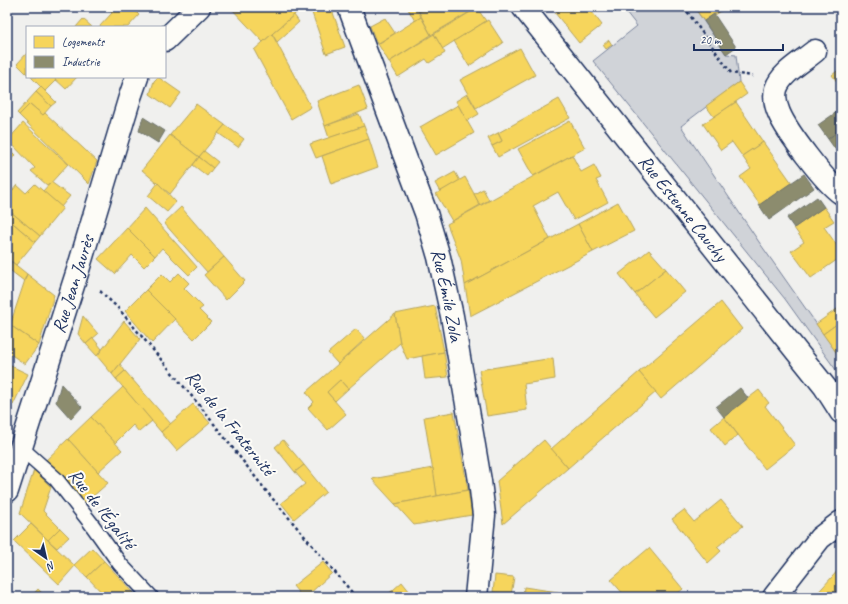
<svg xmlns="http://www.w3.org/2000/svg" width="848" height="604" viewBox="0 0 848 604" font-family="Caveat,sans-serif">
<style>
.green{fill:#d0d3d8;stroke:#76819b}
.homes{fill:#f6d55c;stroke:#b4a35d}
.industry{fill:#8c8c6e;stroke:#6a7069}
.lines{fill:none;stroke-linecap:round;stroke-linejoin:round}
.lane-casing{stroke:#1b2f5e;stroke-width:17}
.street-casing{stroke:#1b2f5e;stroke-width:25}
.secondary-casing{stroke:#1b2f5e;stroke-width:25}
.path{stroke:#1b2f5e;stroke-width:2.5;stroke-dasharray:3 3;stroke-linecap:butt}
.lane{stroke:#fdfcf7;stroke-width:14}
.street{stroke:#fdfcf7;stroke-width:22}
.secondary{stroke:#fdfcf7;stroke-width:22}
.labels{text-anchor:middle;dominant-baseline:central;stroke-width:4;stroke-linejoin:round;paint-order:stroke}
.street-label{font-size:19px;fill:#1b2f5e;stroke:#fdfcf7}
</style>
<rect width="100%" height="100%" fill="#f0f0ee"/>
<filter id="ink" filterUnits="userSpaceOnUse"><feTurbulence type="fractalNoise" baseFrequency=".025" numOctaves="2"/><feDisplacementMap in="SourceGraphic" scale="8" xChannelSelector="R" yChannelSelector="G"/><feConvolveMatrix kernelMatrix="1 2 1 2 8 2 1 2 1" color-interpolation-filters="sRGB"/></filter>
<g filter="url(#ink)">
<!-- green -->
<path class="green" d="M622 7H694L726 54 736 55 739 82 681 126 759 242 841 359V377L785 299 593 61 637 26Z"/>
<!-- homes -->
<g class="homes">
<path d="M106 7H131L139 15 128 27H99L112 13Z"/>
<path d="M131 7H143L137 13Z"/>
<path d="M230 7H303L263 42Z"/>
<path d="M310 7H331L345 47 326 54Z"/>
<path d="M412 7H417L421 17 415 21 408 9Z"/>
<path d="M417 7H427L419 12Z"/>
<path d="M427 7H478L431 35 419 12Z"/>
<path d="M562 7H588L602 25 579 43 555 13Z"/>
<path d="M694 7H713L717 12 704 21Z"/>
<path d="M713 7H727L715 15 717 12Z"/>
<path d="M477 8 486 21 442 49 434 34Z"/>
<path d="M294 15 299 22 277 42 272 34Z"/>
<path d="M421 17 431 35 389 62 378 44Z"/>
<path d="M385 18 395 33 377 44 370 26Z"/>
<path d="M83 19 92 27H76Z"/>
<path d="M488 20 503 43 469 66 454 41Z"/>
<path d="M272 34 311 107 291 119 254 50Z"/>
<path d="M434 34 445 53 429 63 426 59 398 77 389 62Z"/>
<path d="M609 40 612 45 606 49 603 45Z"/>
<path d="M520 48 535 75 476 108 460 80Z"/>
<path d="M27 53V74L17 64Z"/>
<path d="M841 68V87L832 75Z"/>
<path d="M31 77H53L56 80 45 91Z"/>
<path d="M53 77H77L66 89Z"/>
<path d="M158 77 181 93 170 108 150 94 154 81Z"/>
<path d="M739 82 747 94 714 117 706 106Z"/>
<path d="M359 85 368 109 325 126 317 101Z"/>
<path d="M41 87 56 102 51 106 36 92Z"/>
<path d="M36 92 51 106 43 115 30 104 19 115 17 113Z"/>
<path d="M467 94 479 114 467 121 456 101Z"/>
<path d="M559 99 570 118 498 157 492 146 502 141 498 133Z"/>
<path d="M736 102 763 142 742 156 732 142 721 150 703 124Z"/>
<path d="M30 104 43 115 45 113 97 161 89 184 19 115Z"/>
<path d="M196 104 225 125 199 157 170 135Z"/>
<path d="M458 105 474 133 436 155 420 127Z"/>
<path d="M359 114 364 126 329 138 325 126Z"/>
<path d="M570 121 585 148 533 176 518 149Z"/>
<path d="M23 123 68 164 48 186 31 171 35 168 8 140Z"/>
<path d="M225 125 244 139 238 147 218 133Z"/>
<path d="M364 126 369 139 316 158 310 144Z"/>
<path d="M498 133 502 141 492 146 488 138Z"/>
<path d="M170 135 199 157 170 194 142 170Z"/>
<path d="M369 139 378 167 331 184 322 156Z"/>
<path d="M763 142 792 183 760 205 740 177 751 169 742 156Z"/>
<path d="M7 147 15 155 9 162 7 160Z"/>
<path d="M204 151 218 162 213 168 199 157Z"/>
<path d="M572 155 581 172 594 165 601 178 596 180 608 202 574 220 558 192 533 206 550 239 465 285 461 260 447 224Z"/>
<path d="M199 157 213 168 207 176 193 165Z"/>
<path d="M455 172 460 181 440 192 435 183Z"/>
<path d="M465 177 480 205 452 221 436 194Z"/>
<path d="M51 182 70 196 61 207 43 191Z"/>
<path d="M158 183 176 202 167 212 148 196Z"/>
<path d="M35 184 63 208 40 236 7 209V197L17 185 26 193Z"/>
<path d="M483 189 489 200 480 205 474 194Z"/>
<path d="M618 202 634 231 593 252 578 224Z"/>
<path d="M181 207 224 257 207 272 164 223Z"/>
<path d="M824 207 834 221 824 227 841 251V257L811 278 791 251 804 242 794 228Z"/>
<path d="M145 208 197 267 189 275 162 248 155 256 127 228Z"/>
<path d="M11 212 40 236 35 242 7 218Z"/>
<path d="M7 218 35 242 16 265 7 258Z"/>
<path d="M578 224 593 252 470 316 465 285Z"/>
<path d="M127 228 155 256 144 267 132 255 115 274 98 259Z"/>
<path d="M649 250 666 269 635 294 619 274Z"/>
<path d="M224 257 245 281 226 300 204 275Z"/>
<path d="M12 262 27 274 24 281 7 268Z"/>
<path d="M666 269 685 292 654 317 635 294Z"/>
<path d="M179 273 189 283 184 288 203 307 199 310 211 322 194 339 146 290 162 274 170 282Z"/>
<path d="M27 274 54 295 39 345 10 325Z"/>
<path d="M146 290 175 319 152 343 125 311Z"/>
<path d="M721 302 742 329 661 399 639 372Z"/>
<path d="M435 306 444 352 407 359 400 343 395 314Z"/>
<path d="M841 306V315L837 309Z"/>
<path d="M837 309 841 315V321L823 334 816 324Z"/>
<path d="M7 312 13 317 10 325 7 323Z"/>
<path d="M395 314 400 343 348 389 340 380 327 392 346 414 328 430 308 408 314 402 306 392Z"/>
<path d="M83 316 98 334 86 344 78 334Z"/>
<path d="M124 321 140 339 112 374 97 356Z"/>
<path d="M841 321V359L823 334Z"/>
<path d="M7 323 39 345 25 364 7 352Z"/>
<path d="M356 329 365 339 338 364 328 353Z"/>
<path d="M93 338 102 349 97 356 86 344Z"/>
<path d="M444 352 448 377 425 379 422 356Z"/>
<path d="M553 358 555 379 524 384 527 410 487 416 479 370Z"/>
<path d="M7 364 28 374 13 405 7 402Z"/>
<path d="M120 364 125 371 116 379 112 374Z"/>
<path d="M125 371 171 424 161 432 116 379Z"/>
<path d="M639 372 656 392 568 468 551 449Z"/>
<path d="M340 380 348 389 335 401 327 392Z"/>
<path d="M123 387 152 421 139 432 133 425 115 443 91 417Z"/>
<path d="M759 390 769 403 765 406 795 445 765 469 724 417Z"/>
<path d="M193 404 210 423 177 451 161 432Z"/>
<path d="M454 412 468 490 437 496 424 417Z"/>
<path d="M91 417 122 450 98 472 68 439Z"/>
<path d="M724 417 738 435 725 446 711 428Z"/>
<path d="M68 439 108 483 83 505 45 461Z"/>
<path d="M283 440 304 465 295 472 275 447Z"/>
<path d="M544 440 568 468 503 524 497 481Z"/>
<path d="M304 465 326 492 294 519 281 503 305 484 295 472Z"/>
<path d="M433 468 437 496 395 504 372 479Z"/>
<path d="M34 470 51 487 43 511 60 528 48 540 20 513Z"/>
<path d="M468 490 472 515 414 525 395 504Z"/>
<path d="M721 500 743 526 717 547 721 551 708 563 672 519 684 510 694 522Z"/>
<path d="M31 524 75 566 59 584 14 541Z"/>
<path d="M60 528 69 537 57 548 48 540Z"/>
<path d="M92 548 104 561 87 577 74 565Z"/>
<path d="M649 548 683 589 673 597H626L611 580Z"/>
<path d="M104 561 135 594 132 597H106L87 577Z"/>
<path d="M323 562 332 573 306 597H302L293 586Z"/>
<path d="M841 567V597H814Z"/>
<path d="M495 575 514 577 511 595 493 592Z"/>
<path d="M402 582 414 597H385Z"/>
<path d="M524 587 558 592 562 597H523Z"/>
<path d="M38 589 46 597H31Z"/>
</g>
<!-- industry -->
<g class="industry">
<path d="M714 14 736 47 726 54 704 21Z"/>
<path d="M841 109V129L828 139 818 125Z"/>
<path d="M143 117 165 131 158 143 139 131Z"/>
<path d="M841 129V151L838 153 828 139Z"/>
<path d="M804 174 814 188 769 220 759 205Z"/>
<path d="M817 197 824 207 794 228 787 218Z"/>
<path d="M61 384 82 407 71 419 56 402Z"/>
<path d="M740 388 748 398 724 417 716 407Z"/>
</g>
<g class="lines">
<!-- lane casing -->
<g class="lane-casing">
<path id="lane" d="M21 448 56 479 90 522 120 564 151 597"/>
</g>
<!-- street casing -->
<g class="street-casing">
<g id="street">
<path id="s1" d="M349 7 426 213 439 257 452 316 480 481 484 515 476 597"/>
<path d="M165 40 199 7"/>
<path d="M815 51C802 62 781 73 776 89 774 97 776 106 779 113 787 132 825 182 841 193"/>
<path id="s2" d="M7 491 78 270 130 97 137 77"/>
<path d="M774 597 820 538 841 522"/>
</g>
</g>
<!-- secondary casing -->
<g class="secondary-casing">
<g id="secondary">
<path id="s3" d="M523 7 797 352 825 387 841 412"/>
</g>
</g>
<!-- path -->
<g class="path">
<path d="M684 7 731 73 753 76"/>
<path d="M100 291 118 308 200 406 267 492 356 597"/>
</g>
<!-- lane -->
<use href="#lane" class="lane"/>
<!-- street -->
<use href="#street" class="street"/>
<!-- secondary -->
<use href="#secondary" class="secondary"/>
</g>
</g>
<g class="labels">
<!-- street labels -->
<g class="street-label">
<text stroke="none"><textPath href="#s3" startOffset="257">Rue Estenne Cauchy</textPath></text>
<text stroke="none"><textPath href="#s2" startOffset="217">Rue Jean Jaurès</textPath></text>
<text stroke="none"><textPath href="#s1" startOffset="305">Rue Émile Zola</textPath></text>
<text transform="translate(230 423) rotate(51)">Rue de la Fraternité</text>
<text transform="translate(102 509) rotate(52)">Rue de l'Égalité</text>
</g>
</g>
<!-- margin -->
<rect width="848" height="604" fill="none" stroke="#fdfcf7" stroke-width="24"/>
<rect x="12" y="12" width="824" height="580" fill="none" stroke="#1b2f5e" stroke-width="1.5" filter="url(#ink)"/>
<!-- legend -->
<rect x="26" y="26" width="140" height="52" fill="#fdfcf7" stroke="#a3aaba"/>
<rect x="34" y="36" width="20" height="12" fill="#f6d55c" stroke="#a3aaba"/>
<text x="62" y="46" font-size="12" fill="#1b2f5e">Logements</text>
<rect x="34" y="56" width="20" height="12" fill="#8c8c6e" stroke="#a3aaba"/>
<text x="62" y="66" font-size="12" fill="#1b2f5e">Industrie</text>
<!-- north arrow -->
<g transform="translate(46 558) rotate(146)" stroke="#fdfcf7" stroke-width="3" paint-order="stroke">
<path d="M0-3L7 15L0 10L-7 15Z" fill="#1b2f5e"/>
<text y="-6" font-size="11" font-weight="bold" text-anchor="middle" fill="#1b2f5e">N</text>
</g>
<!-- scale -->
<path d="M694 44v6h89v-6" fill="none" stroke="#1b2f5e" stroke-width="2"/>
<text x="700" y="44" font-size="12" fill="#1b2f5e" stroke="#fdfcf7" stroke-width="3" paint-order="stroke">20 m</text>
</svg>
